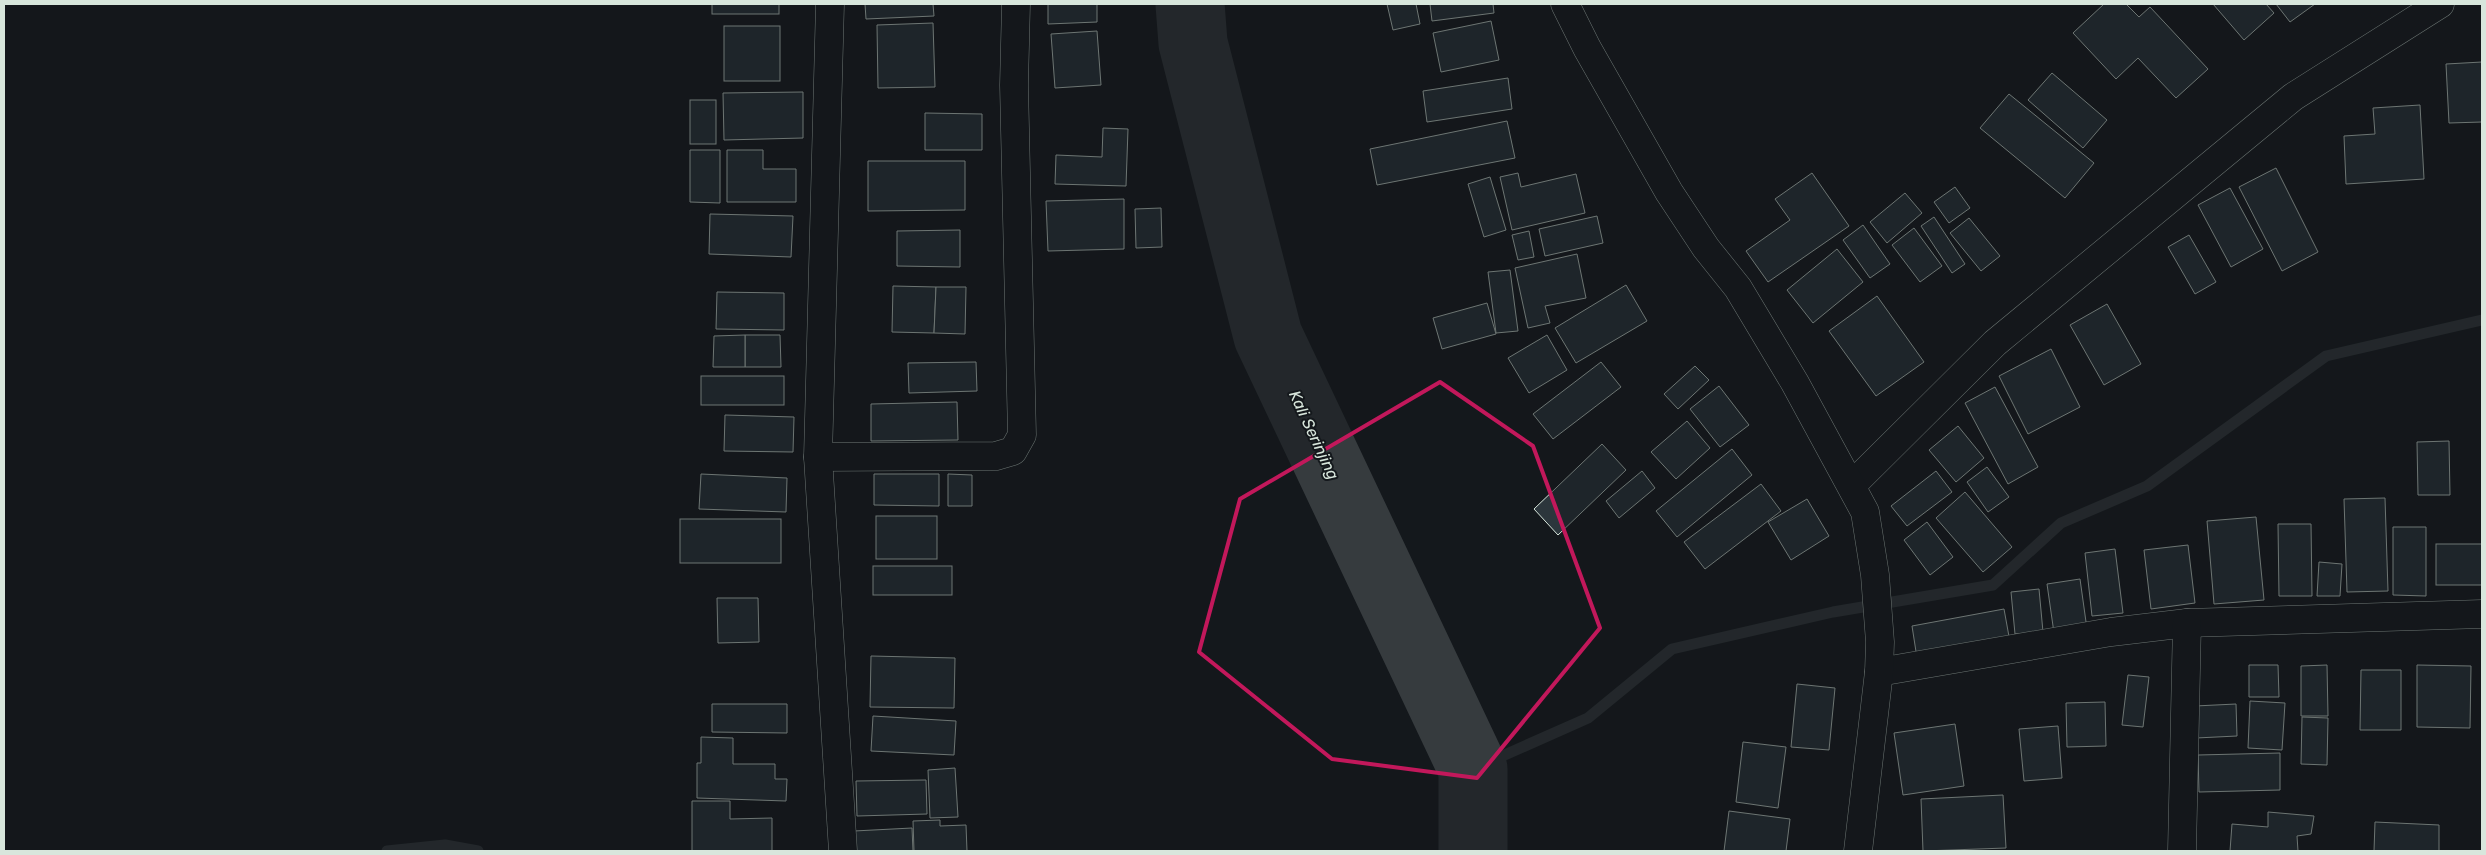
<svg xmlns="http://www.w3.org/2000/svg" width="2486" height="855" viewBox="0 0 2486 855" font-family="Rubik,sans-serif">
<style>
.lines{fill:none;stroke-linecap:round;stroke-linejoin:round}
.stream{stroke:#363b3e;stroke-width:11}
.river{stroke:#363b3e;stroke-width:69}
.building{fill:#2c363c;stroke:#d8e6dc}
.minor-casing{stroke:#d8e6dc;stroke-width:29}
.major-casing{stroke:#d8e6dc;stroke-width:29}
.minor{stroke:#14181c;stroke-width:28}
.major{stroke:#14181c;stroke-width:28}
.marked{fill:none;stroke:#c2185b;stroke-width:4;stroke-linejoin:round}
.labels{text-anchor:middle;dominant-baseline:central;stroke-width:4;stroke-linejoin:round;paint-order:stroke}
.water-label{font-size:16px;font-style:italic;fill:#d8e6dc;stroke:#14181c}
</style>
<rect width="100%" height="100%" fill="#14181c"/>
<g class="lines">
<!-- stream -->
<g class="stream">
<path d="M1473 769 1588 718 1672 649 1833 612 1993 585 2061 523 2147 486 2326 356 2482 320"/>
<path d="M387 851 445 845 478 851"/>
</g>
<!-- river -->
<path class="river" d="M1190 4 1193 43 1268 336 1473 769V851"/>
</g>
<!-- building -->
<g class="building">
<rect x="712" y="4" width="67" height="10"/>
<path d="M865 4H933L934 16 866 19Z"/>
<path d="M1048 4H1097V22L1048 24Z"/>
<path d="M1387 4H1416L1420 24 1393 30Z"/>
<path d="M1430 4H1493L1494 13 1432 21Z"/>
<path d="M2104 4H2126L2139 17 2150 7 2208 69 2176 98 2138 58 2116 79 2073 33Z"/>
<path d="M2213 4H2266L2274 13 2244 40Z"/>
<path d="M2276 4H2315L2290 22Z"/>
<path d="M1491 21 1499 60 1441 72 1433 33Z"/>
<path d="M933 23 935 87 878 88 877 25Z"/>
<rect x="724" y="26" width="56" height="55"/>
<path d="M1097 31 1101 85 1055 88 1051 34Z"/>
<path d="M2482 62V122L2449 123 2446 64Z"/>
<path d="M2052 73 2107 120 2083 148 2028 100Z"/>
<path d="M1508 78 1512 109 1427 122 1423 91Z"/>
<path d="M803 92V138L724 140 723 93Z"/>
<path d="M2009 94 2094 163 2065 198 1980 128Z"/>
<rect x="690" y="100" width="26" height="44"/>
<path d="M2420 105 2424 179 2346 184 2344 136 2375 134 2373 108Z"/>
<path d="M925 113 982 114V150H925Z"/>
<path d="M1507 121 1515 158 1377 185 1370 149Z"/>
<path d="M1103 128 1128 129 1126 186 1055 184 1056 155 1102 157Z"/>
<path d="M690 150H720V203L690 202Z"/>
<path d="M727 150H763V169H796V202H727Z"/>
<path d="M868 161H965V210L868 211Z"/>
<path d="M2276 168 2318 252 2282 271 2239 187Z"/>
<path d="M1518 173 1521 187 1576 174 1585 213 1512 230 1500 177Z"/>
<path d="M1812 173 1849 226 1768 282 1746 251 1790 220 1775 199Z"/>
<path d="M1490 177 1506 230 1484 237 1468 184Z"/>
<path d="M1955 187 1970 208 1949 223 1934 202Z"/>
<path d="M2230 188 2263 249 2231 267 2198 205Z"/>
<path d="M1905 193 1922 213 1887 243 1870 222Z"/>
<path d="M1124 199V249L1048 251 1046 201Z"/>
<path d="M1161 208 1162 247 1136 248 1135 209Z"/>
<path d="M710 214 793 216 791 257 709 254Z"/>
<path d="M1597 216 1603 243 1545 256 1539 229Z"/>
<path d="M1934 217 1965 264 1952 273 1921 226Z"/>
<path d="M1969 218 2000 256 1981 271 1950 233Z"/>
<path d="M1863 225 1890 264 1870 278 1843 240Z"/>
<path d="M1914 228 1942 266 1920 282 1892 245Z"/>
<path d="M960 230V267L897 266V231Z"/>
<path d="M1529 231 1534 257 1518 260 1512 235Z"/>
<path d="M2189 235 2216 282 2195 294 2168 247Z"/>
<path d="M1837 249 1863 282 1813 323 1787 290Z"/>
<path d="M1577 254 1586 298 1545 306 1550 323 1528 328 1515 268Z"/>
<path d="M1510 270 1518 331 1496 333 1488 272Z"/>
<path d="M1626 285 1647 321 1576 363 1555 328Z"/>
<path d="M893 286 936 287 934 333 892 332Z"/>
<path d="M936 287H966L965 334 934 333Z"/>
<path d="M717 292 784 293V330L716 329Z"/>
<path d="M1877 296 1924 362 1876 396 1829 331Z"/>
<path d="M1487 303 1496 334 1442 349 1433 318Z"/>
<path d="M2107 304 2141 364 2104 385 2070 325Z"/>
<path d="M745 335H780L781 367H745Z"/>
<path d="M745 335V367H713L714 336Z"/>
<path d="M1547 335 1567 370 1529 393 1508 358Z"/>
<path d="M2051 349 2080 407 2028 434 1999 376Z"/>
<path d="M976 362 977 391 909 393 908 363Z"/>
<path d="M1601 362 1621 387 1553 439 1533 414Z"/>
<path d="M1695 366 1709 380 1678 409 1664 394Z"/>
<rect x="701" y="376" width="83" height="29"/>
<path d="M1719 386 1749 425 1720 447 1690 409Z"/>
<path d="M1995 387 2038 467 2008 484 1965 403Z"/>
<path d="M957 402 958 440 871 441V404Z"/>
<path d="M725 415 794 417 793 452 724 451Z"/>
<path d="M1687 421 1710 448 1676 479 1651 452Z"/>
<path d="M1958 426 1984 458 1956 482 1929 450Z"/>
<path d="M2449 441 2450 495H2418L2417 442Z"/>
<path d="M1602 444 1626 470 1558 535 1534 509Z"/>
<path d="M1732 449 1752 475 1677 537 1656 511Z"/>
<path d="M1987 467 2009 497 1988 512 1967 482Z"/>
<path d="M1642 471 1655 488 1619 518 1606 501Z"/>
<path d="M1936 471 1952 492 1907 526 1891 506Z"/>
<path d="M701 474 787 478 786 512 699 509Z"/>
<path d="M874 474H939V506L874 505Z"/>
<path d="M948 474 972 475V506H948Z"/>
<path d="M1761 484 1781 511 1705 569 1684 542Z"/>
<path d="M1965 492 2012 547 1983 572 1936 518Z"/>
<path d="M2385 498 2388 591 2347 592 2344 499Z"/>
<path d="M1807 499 1829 536 1791 560 1768 522Z"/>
<rect x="876" y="516" width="61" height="43"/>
<path d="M2256 517 2264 600 2214 604 2207 521Z"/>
<rect x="680" y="519" width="101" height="44"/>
<path d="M1927 522 1953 557 1930 575 1904 540Z"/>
<path d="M2278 524H2311L2312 596H2279Z"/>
<path d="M2393 527H2426V596L2393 595Z"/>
<rect x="2436" y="544" width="46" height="41"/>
<path d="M2188 545 2195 603 2151 609 2144 550Z"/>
<path d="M2115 549 2123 613 2092 616 2085 553Z"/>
<path d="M2319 562 2342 564 2340 596H2317Z"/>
<rect x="873" y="566" width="79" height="29"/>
<path d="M2080 579 2087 629 2054 633 2047 584Z"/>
<path d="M2039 589 2043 632 2015 634 2011 592Z"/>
<path d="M717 598H758L759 642 718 643Z"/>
<path d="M2004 609 2010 642 1917 658 1912 626Z"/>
<path d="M871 656 955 658 954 708 870 707Z"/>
<path d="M2249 665H2278L2279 697H2249Z"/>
<path d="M2327 665 2328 716H2301V666Z"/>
<path d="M2417 665 2471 666 2470 728 2417 727Z"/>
<path d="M2361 670H2401V730H2360Z"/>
<path d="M2128 675 2149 677 2143 727 2122 725Z"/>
<path d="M1797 684 1835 688 1829 750 1791 747Z"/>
<path d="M2250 701 2285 703 2282 750 2248 748Z"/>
<path d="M2105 702 2106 746 2067 747 2066 703Z"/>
<path d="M712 704H787V733L712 732Z"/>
<path d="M2236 704 2237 736 2196 738 2195 706Z"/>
<path d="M873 716 956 721 954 755 871 751Z"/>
<path d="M2302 717 2328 718 2327 765 2301 764Z"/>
<path d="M1955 724 1964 786 1903 795 1894 733Z"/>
<path d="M2058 726 2062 778 2024 781 2019 729Z"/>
<path d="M701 737 733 738V764H775V779H787L786 801 697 798V763H701Z"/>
<path d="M1743 742 1786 747 1778 808 1736 802Z"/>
<path d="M2280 753V790L2199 792 2198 755Z"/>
<path d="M955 768 958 817 930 818 928 770Z"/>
<path d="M926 780 927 814 857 816 856 781Z"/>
<path d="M2003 795 2006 848 1923 851 1921 799Z"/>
<path d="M692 801H730V819L772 818V851H692Z"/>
<path d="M1729 811 1790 819 1786 851H1724Z"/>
<path d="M2268 812 2314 816 2311 834 2297 836 2298 851H2230L2232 824 2268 827Z"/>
<path d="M940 820V826L966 825 967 851H914L913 821Z"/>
<path d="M2375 822 2439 825V851H2374Z"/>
<path d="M912 828 913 851H855L854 831Z"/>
</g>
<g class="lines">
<!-- minor casing -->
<g class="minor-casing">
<g id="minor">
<path d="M830 4 818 457 843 851"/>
<path d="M818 457 996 456 1013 451 1022 435 1014 85 1016 4"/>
<path d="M1852 485 1995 343 2293 97 2440 4"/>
<path d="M1879 672 2111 632 2187 623 2482 614"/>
<path d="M2182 851 2187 623"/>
</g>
</g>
<!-- major casing -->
<g class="major-casing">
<path id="major" d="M1565 4 1587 48 1669 192 1706 248 1738 288 1795 383 1865 512 1875 575 1880 642 1879 672 1858 851"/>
</g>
<!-- minor -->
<use href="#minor" class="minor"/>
<!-- major -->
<use href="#major" class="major"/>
</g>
<!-- marked area -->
<path d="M0 0H2486V855H0ZM1440 382 1533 446 1600 628 1477 778 1332 759 1199 652 1240 499Z" fill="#14181c" fill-opacity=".55" fill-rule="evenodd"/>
<path class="marked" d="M1440 382 1533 446 1600 628 1477 778 1332 759 1199 652 1240 499Z"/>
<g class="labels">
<!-- water labels -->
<g class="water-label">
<text transform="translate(1314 435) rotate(65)">Kali Serinjing</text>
</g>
</g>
<!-- border -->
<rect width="2486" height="855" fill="none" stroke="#d8e6dc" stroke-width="10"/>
</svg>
